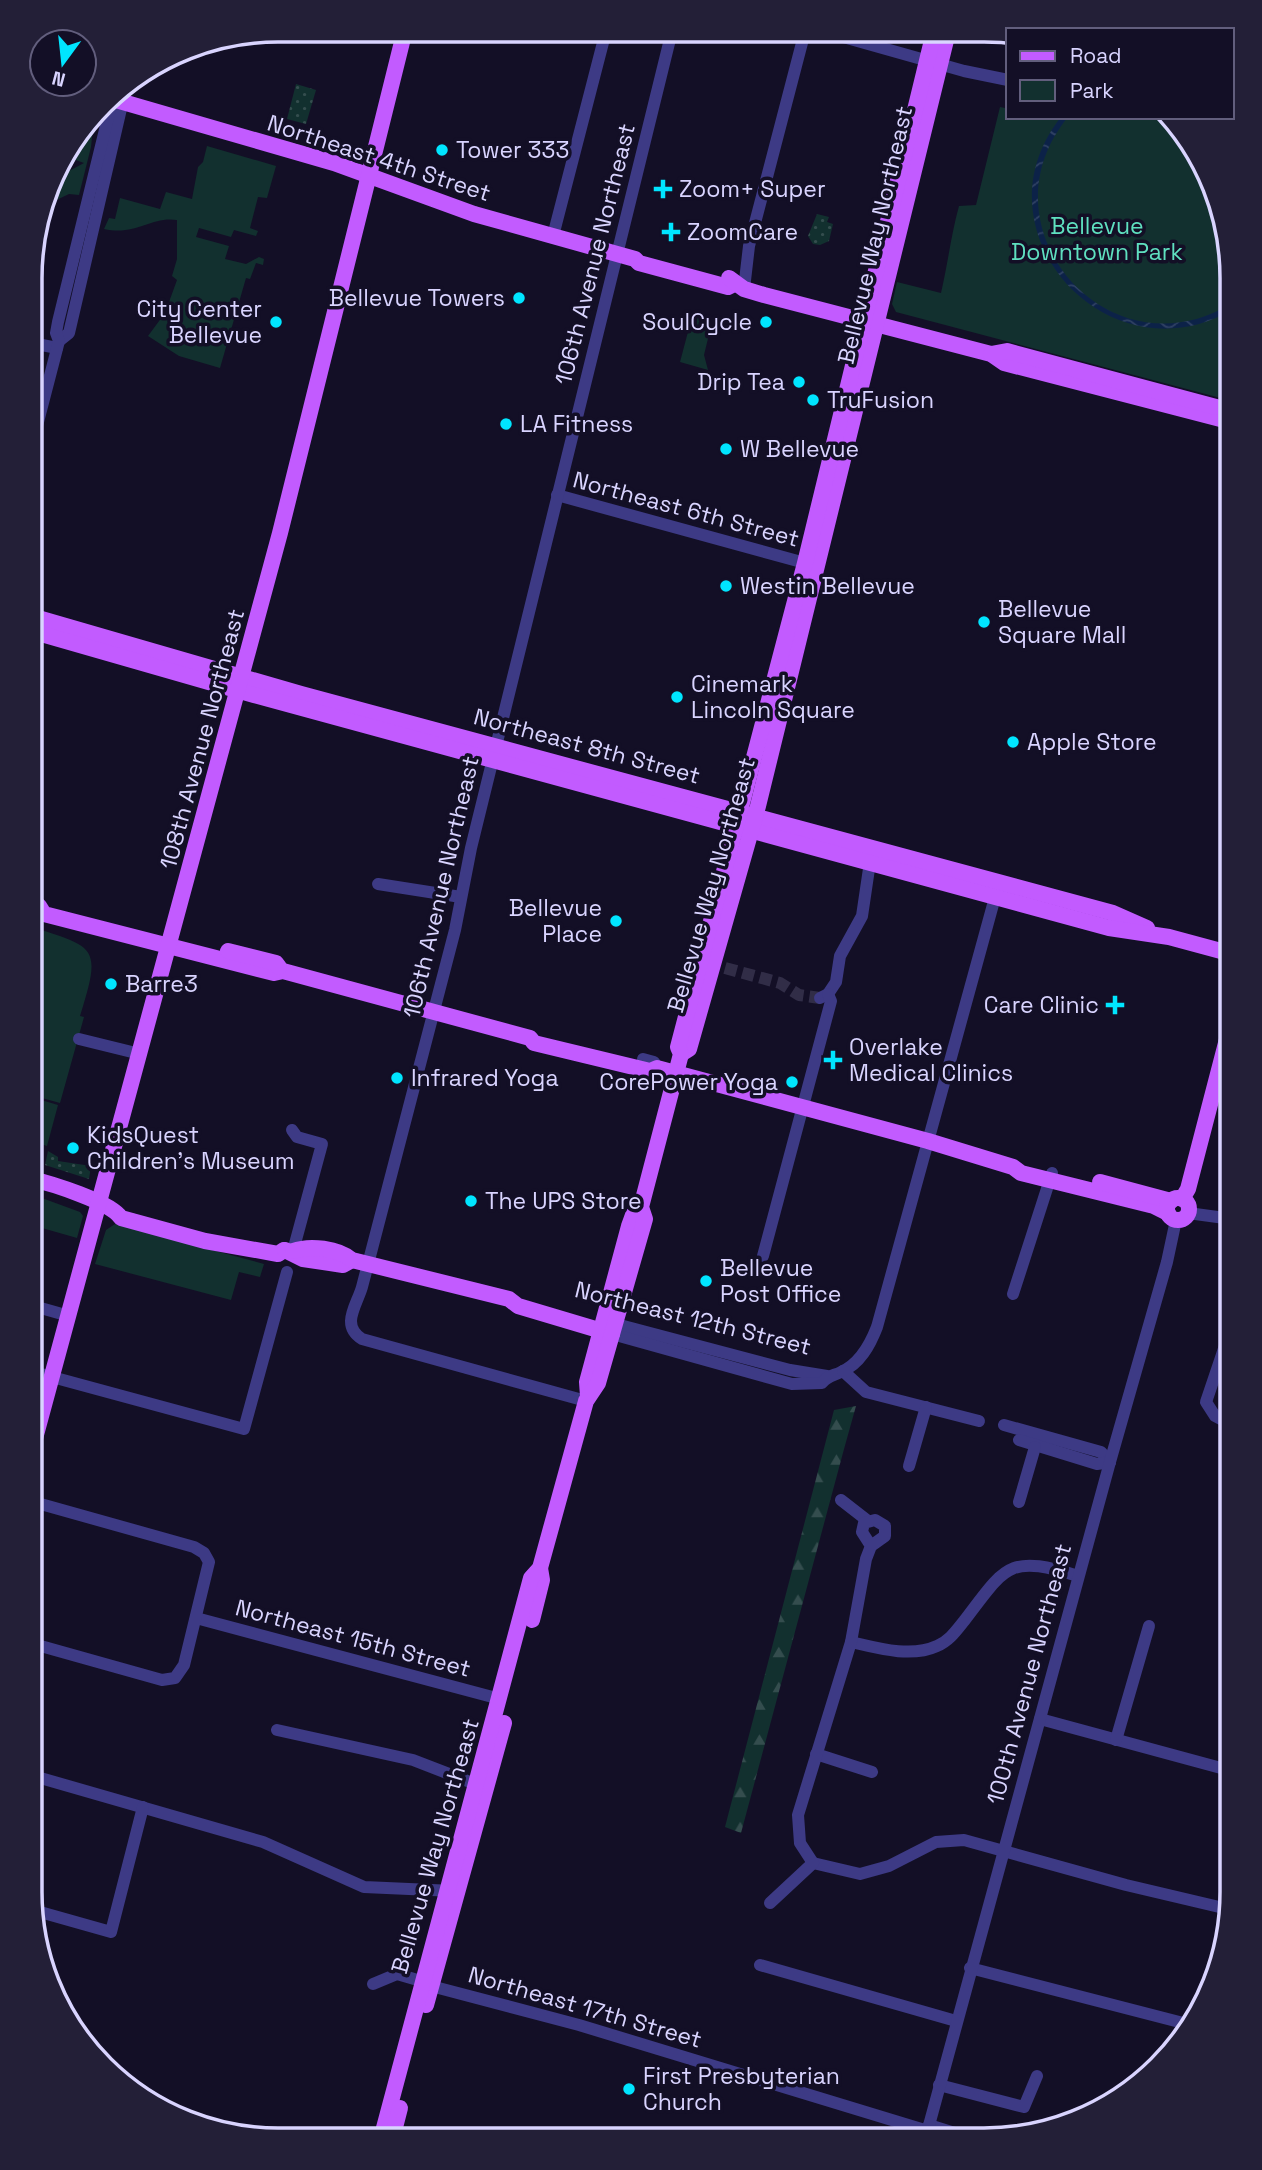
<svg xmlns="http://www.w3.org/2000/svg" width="1262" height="2170" viewBox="0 0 1262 2170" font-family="'Space Grotesk',sans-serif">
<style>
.grass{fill:url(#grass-dots)}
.forest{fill:url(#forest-firs)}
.park{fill:#12302f}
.water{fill:url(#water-waves)}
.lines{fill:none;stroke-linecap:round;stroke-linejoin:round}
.minor-tunnel{stroke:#312d47;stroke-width:12;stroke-dasharray:12 6;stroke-linecap:butt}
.minor{stroke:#3d3a85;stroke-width:12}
.major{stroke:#c25bff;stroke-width:16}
.poi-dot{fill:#00e5ff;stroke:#130f26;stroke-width:2.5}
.labels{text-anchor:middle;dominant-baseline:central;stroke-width:7;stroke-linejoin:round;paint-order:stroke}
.poi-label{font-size:23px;fill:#d9d4ff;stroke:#130f26;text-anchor:start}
.street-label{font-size:23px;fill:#d9d4ff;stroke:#130f26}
.park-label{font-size:23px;fill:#5fe0c0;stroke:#130f26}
.rim{fill:none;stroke:#d9d4ff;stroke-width:3.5}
</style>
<defs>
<pattern id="grass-dots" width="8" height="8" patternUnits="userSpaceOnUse" patternTransform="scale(1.75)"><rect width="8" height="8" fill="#12302f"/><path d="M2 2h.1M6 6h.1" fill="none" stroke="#344d4e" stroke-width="1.8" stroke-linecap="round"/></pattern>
<pattern id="forest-firs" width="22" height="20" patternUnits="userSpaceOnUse" patternTransform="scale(1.75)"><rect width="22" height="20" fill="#12302f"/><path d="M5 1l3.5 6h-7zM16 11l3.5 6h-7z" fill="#344d4e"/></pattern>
<pattern id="water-waves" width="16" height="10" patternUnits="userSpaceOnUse" patternTransform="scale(1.75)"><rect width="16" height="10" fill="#0c2248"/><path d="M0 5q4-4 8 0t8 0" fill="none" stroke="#2f4163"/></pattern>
</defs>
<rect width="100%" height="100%" fill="#130f26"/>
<!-- grass -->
<g class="grass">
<path d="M296 84 316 90 306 124 287 119Z"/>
<path d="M817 214 829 217 827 222 833 224 829 241 820 245 813 244 808 236Z"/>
<path d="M48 1151 58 1157V1161L91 1166 89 1179 45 1165Z"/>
</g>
<!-- forest -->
<path class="forest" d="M856 1406 844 1449 741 1833 725 1827 834 1410Z"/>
<!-- park -->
<g class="park">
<path d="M1006 105 1008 117H1163L1214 183 1232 278V401L896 312 892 304 897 282 941 293C948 263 951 235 959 206L976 205 1000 107 1005 108Z"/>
<path d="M94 118 91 147 79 195 69 194 44 206 52 180 84 163 70 158 67 153Z"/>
<path d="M207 146 276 166 267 198 258 197 250 228 258 231 256 236 234 230 231 237 199 228 196 237 229 246 225 259 246 264 259 257 264 259 263 265 256 263 250 279 246 278 220 368 179 356 148 336 165 313 177 280 172 276 177 259V220C151 216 137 236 104 229L109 218 115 219 120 198 160 209 166 192 192 199 198 167 203 162Z"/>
<path d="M693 313 713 318 704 355 708 370 680 362Z"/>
<path d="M31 927C98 947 101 948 80 1016L84 1017 60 1103 31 1095Z"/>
<path d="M31 1097 58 1105 47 1146 31 1141Z"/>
<path d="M31 1194 80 1212 83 1216 77 1238 35 1226 38 1211 31 1208Z"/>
<path d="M115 1224 264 1264 260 1277 239 1272 231 1300 95 1264 106 1230Z"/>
</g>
<!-- water -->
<path class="water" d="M1061 117H1068C977 228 1110 379 1232 303V310C1107 382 971 230 1061 117Z"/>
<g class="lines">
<!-- minor-tunnel -->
<path class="minor-tunnel" d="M725 968 780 983 799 995 820 998"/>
<!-- minor -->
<g class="minor">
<path d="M822 31 964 71 1008 80"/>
<path d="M553 236 606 31"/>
<path d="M744 289 749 246 803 39 801 31"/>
<path d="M59 341 69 333 127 83"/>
<path d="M32 343 57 348"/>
<path d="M32 445 59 341 56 333 58 322 114 93"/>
<path d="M557 495 805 563"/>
<path d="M378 884 461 897"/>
<path d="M820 998 828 994 836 982 840 956 862 916 870 862"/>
<path d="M79 1039 140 1054"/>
<path d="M643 1059 654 1062 657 1068"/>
<path d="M292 1130 297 1137 322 1144 293 1251"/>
<path d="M1188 1213 1232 1219"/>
<path d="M763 1256 831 1001 828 994"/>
<path d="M1013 1294 1052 1173"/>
<path d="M30 1305 69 1316"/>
<path d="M616 1324 790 1370 827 1376"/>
<path d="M612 1334 792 1384 822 1383C828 1375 833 1376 841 1372 860 1364 870 1345 877 1327L997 890"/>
<path d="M30 1371 244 1429 287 1272"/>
<path d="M843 1371 866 1392 979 1421"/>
<path d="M586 1401 362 1339C340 1325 357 1305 362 1287L455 930 471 848 672 31"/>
<path d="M1004 1425 1101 1452 1110 1462"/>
<path d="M1232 1425 1215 1416 1206 1402 1232 1325"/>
<path d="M1019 1440 1097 1464 1110 1462"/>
<path d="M909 1466 926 1407"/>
<path d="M841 1500 868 1521"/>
<path d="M1019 1502 1035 1447"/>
<path d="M196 1618 500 1699"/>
<path d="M851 1642C877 1648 911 1658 937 1646 949 1641 956 1631 964 1621 1006 1566 1008 1554 1078 1576"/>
<path d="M30 1643 162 1680 175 1678 184 1665 209 1562 204 1553 194 1547 30 1501"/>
<path d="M1040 1719 1232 1771"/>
<path d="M277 1730 413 1760 483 1787"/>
<path d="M1116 1740 1149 1626"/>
<path d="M816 1754 872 1772"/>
<path d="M30 1775 263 1842 364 1887 454 1891"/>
<path d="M813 1863 860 1874 889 1866 936 1842 964 1840 1126 1885 1232 1910"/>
<path d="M770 1903 813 1863 800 1843 798 1815 851 1642 866 1559 871 1546 885 1536V1526L875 1520 864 1523 862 1532 871 1546"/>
<path d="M33 1910 111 1932 143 1807"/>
<path d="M760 1965 956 2021"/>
<path d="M970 1968 1191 2025"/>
<path d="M373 1984 397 1974 421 1981"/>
<path d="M431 1986 579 2025 928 2131"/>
<path d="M939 2085 1024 2107 1037 2076"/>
<path d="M929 2125 977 2140"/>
<path d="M925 2140 1110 1462 1167 1262 1176 1220"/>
</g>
<!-- major -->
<g class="major">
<path d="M109 98 334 163 474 214 635 259 639 263 728 287 734 284"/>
<path d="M729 278 744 289 764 295 991 354 1004 363 1232 422"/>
<path d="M991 354 1007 351 1216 407"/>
<path d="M31 616 301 694 1113 913 1147 928"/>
<path d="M31 631 254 695 1109 928 1169 937 1232 954"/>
<path d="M31 904 39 906 44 914 274 973 283 971 530 1038 534 1043 650 1071 657 1068 928 1141 1013 1167 1021 1173 1154 1206 1168 1213"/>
<path d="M228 951 276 963 279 967"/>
<path d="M681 1054 689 1049 758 806 948 32"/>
<path d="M31 1179C50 1183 111 1202 121 1218L205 1241 278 1254 284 1250"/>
<path d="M1100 1182 1171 1201"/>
<circle cx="1178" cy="1209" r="11"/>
<path d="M1182 1199 1188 1189 1232 1020"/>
<path d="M285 1250 303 1259 343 1265 352 1260"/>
<path d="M293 1251C310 1245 338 1248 352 1260L509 1299 518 1306 612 1334"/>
<path d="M588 1396 587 1382 629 1226 633 1215 641 1207"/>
<path d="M30 1457 280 533 405 30"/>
<path d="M532 1620 542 1580 540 1568"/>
<path d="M426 2005 504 1723"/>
<path d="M381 2139 531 1578 540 1568 586 1401 598 1383 645 1219 641 1207 681 1054 678 1047 805 563 934 32"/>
<path d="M392 2139 400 2108"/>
</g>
</g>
<!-- markers -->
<g class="poi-dot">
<circle cx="442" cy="150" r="7"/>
<path d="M659.5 178.5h7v7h7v7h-7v7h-7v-7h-7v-7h7z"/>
<path d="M667.5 221.5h7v7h7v7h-7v7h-7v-7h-7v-7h7z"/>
<circle cx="519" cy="298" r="7"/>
<circle cx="276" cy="322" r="7"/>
<circle cx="766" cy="322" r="7"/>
<circle cx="799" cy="382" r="7"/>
<circle cx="813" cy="400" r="7"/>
<circle cx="506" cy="424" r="7"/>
<circle cx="726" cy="449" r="7"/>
<circle cx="726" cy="586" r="7"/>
<circle cx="984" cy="622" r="7"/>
<circle cx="677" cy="697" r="7"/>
<circle cx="1013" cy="742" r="7"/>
<circle cx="616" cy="921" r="7"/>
<circle cx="111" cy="984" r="7"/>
<path d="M1111.5 994.5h7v7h7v7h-7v7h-7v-7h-7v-7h7z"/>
<path d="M829.5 1049.5h7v7h7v7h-7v7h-7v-7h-7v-7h7z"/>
<circle cx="397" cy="1078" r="7"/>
<circle cx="792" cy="1082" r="7"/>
<circle cx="73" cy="1148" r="7"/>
<circle cx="471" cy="1201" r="7"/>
<circle cx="706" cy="1281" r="7"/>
<circle cx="629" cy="2089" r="7"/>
</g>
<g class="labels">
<!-- poi labels -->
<g class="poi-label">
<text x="456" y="150">Tower 333</text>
<text x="679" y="189">Zoom+ Super</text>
<text x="687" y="232">ZoomCare</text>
<text x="505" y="298" text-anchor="end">Bellevue Towers</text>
<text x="262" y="309" text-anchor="end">City Center<tspan x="262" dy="26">Bellevue</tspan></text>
<text x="752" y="322" text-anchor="end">SoulCycle</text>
<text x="785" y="382" text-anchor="end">Drip Tea</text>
<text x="827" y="400">TruFusion</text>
<text x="520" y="424">LA Fitness</text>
<text x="740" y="449">W Bellevue</text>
<text x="740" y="586">Westin Bellevue</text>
<text x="998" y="609">Bellevue<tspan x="998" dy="26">Square Mall</tspan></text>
<text x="691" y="684">Cinemark<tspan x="691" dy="26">Lincoln Square</tspan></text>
<text x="1027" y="742">Apple Store</text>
<text x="602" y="908" text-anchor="end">Bellevue<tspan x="602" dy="26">Place</tspan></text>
<text x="125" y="984">Barre3</text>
<text x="1099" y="1005" text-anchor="end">Care Clinic</text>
<text x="849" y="1047">Overlake<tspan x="849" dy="26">Medical Clinics</tspan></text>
<text x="411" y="1078">Infrared Yoga</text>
<text x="778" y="1082" text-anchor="end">CorePower Yoga</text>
<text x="87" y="1135">KidsQuest<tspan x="87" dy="26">Children's Museum</tspan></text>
<text x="485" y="1201">The UPS Store</text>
<text x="720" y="1268">Bellevue<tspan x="720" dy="26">Post Office</tspan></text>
<text x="643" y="2076">First Presbyterian<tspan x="643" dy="26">Church</tspan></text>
</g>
<!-- street labels -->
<g class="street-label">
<text transform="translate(379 158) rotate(18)">Northeast 4th Street</text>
<text transform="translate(875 235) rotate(-77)">Bellevue Way Northeast</text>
<text transform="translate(595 254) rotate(-76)">106th Avenue Northeast</text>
<text transform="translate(686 509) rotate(15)">Northeast 6th Street</text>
<text transform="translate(202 739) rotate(-75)">108th Avenue Northeast</text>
<text transform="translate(587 746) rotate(15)">Northeast 8th Street</text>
<text transform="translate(711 885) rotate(-74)">Bellevue Way Northeast</text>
<text transform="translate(441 887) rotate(-77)">106th Avenue Northeast</text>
<text transform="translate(693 1318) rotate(14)">Northeast 12th Street</text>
<text transform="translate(353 1638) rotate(15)">Northeast 15th Street</text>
<text transform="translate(1029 1674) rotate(-75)">100th Avenue Northeast</text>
<text transform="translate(435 1846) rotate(-74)">Bellevue Way Northeast</text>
<text transform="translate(585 2007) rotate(16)">Northeast 17th Street</text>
</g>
<!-- park labels -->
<g class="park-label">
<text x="1097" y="226">Bellevue<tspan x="1097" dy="26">Downtown Park</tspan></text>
</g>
</g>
<!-- crop -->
<path d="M0 0H1262V2170H0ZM278 42H984A236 236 0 0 1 1220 278V1892A236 236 0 0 1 984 2128H278A236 236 0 0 1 42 1892V278A236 236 0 0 1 278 42Z" fill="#231f37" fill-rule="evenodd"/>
<path class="rim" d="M278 42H984A236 236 0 0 1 1220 278V1892A236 236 0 0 1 984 2128H278A236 236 0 0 1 42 1892V278A236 236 0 0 1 278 42Z"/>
<!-- legend -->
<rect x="1006" y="28" width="228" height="91" fill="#130f26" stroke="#625e7d" stroke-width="2"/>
<rect x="1020" y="51" width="35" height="10" fill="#c25bff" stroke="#625e7d" stroke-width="2"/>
<text x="1070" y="63" font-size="21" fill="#d9d4ff">Road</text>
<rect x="1020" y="80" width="35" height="21" fill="#12302f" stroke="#625e7d" stroke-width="2"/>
<text x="1070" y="98" font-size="21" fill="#d9d4ff">Park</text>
<!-- north arrow -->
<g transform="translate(63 63) rotate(195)"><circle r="33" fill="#130f26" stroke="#625e7d" stroke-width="2"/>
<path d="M0-5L12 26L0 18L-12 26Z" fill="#00e5ff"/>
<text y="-10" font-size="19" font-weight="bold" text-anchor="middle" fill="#d9d4ff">N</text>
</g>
</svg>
